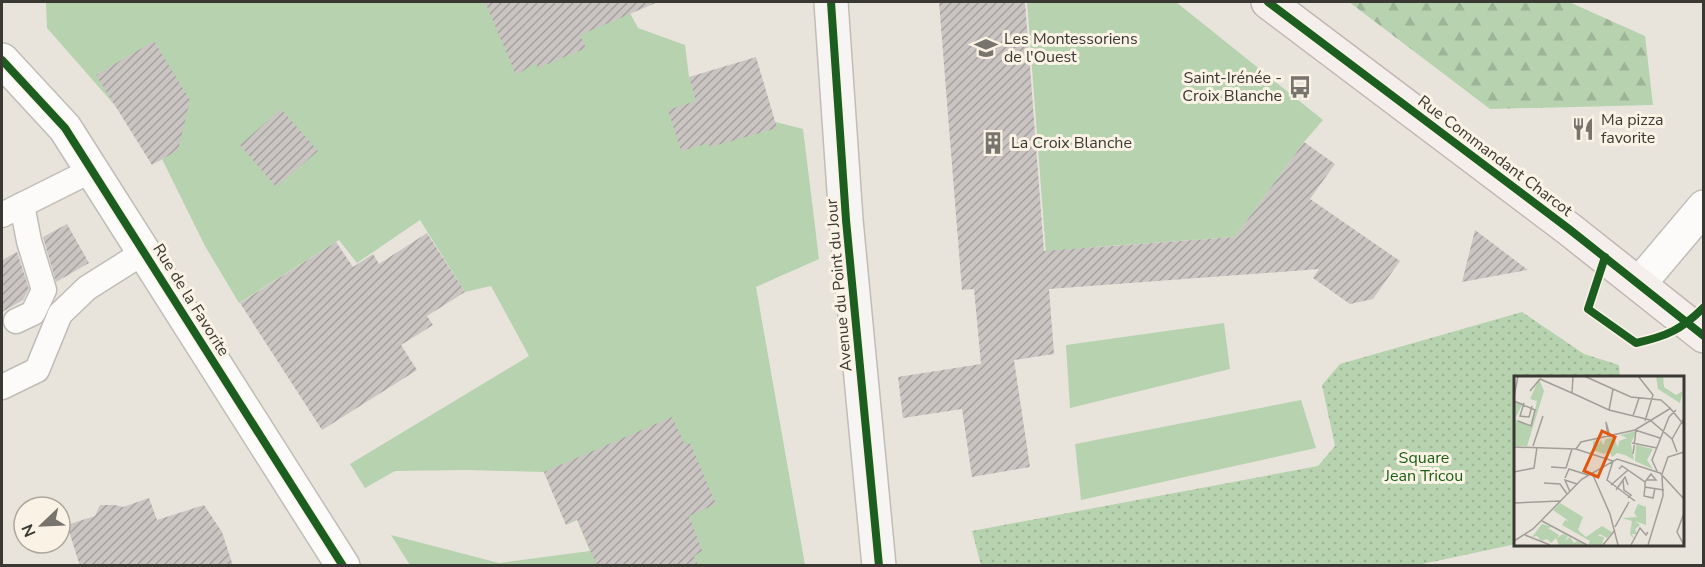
<svg xmlns="http://www.w3.org/2000/svg" width="1705" height="567" viewBox="0 0 1705 567" font-family="'Nunito Sans',sans-serif">
<style>
.green{fill:#b6d2ae}
.forest{fill:url(#forest-firs)}
.park{fill:url(#park-dots)}
.building{fill:url(#building-hatch)}
.lines{fill:none;stroke-linecap:round;stroke-linejoin:round}
.service-casing{stroke:#c0bdb7;stroke-width:27}
.minor-casing{stroke:#c0bdb7;stroke-width:36}
.tertiary-casing{stroke:#c0bdb7;stroke-width:36}
.secondary-casing{stroke:#c0bdb7;stroke-width:36}
.primary-casing{stroke:#c1b6b2;stroke-width:36}
.service{stroke:#fcfbfa;stroke-width:24}
.minor{stroke:#fcfbfa;stroke-width:33}
.tertiary{stroke:#fcfbfa;stroke-width:33}
.secondary{stroke:#f7f5f4;stroke-width:33}
.primary{stroke:#f4eeed;stroke-width:33}
.cycleway-casing{stroke:#faf3e5;stroke-width:11}
.cycleway{stroke:#1b5e20;stroke-width:8}
.labels{text-anchor:middle;dominant-baseline:central;stroke-width:6;stroke-linejoin:round;paint-order:stroke}
.poi-label{font-size:16px;fill:#3a3832;stroke:#faf3e5;text-anchor:start}
.street-label{font-size:16px;fill:#3a3832;stroke:#faf3e5}
.park-label{font-size:16px;fill:#185e13;stroke:#faf3e5}
.inset-road{fill:none;stroke:#a29f98;stroke-width:1.5}
.view{fill:#df570e;fill-opacity:0.15;stroke:#df570e;stroke-width:3}
.inset-edge{fill:none;stroke:#3a3832;stroke-width:3}
</style>
<defs>
<pattern id="forest-firs" width="22" height="20" patternUnits="userSpaceOnUse" patternTransform="scale(1.5)"><rect width="22" height="20" fill="#b6d2ae"/><path d="M5 1l3.5 6h-7zM16 11l3.5 6h-7z" fill="#9db596"/></pattern>
<pattern id="park-dots" width="8" height="8" patternUnits="userSpaceOnUse" patternTransform="scale(1.5)"><rect width="8" height="8" fill="#b6d2ae"/><path d="M2 2h.1M6 6h.1" fill="none" stroke="#9db596" stroke-width="1.8" stroke-linecap="round"/></pattern>
<pattern id="building-hatch" width="6" height="6" patternUnits="userSpaceOnUse" patternTransform="scale(1.5)"><rect width="6" height="6" fill="#cac5c2"/><path d="M-1 1l2-2M0 6l6-6M5 7l2-2" fill="none" stroke="#a5a19e"/></pattern>
</defs>
<rect width="100%" height="100%" fill="#e8e4dc"/>
<!-- green -->
<g class="green">
<path d="M46 2H624L638 28 685 45 689 77 745 114 803 129 819 259 756 287 805 565H410L391 535 499 563 590 551 577 520 566 525 544 472 466 470 395 471 365 488 350 464 529 356 491 286 465 292 420 220 357 263 339 240 239 303 205 246 162 159 47 28Z"/>
<path d="M1027 2H1176L1323 120 1304 142 1235 237 1095 247 1046 254Z"/>
<path d="M1224 323 1230 369 1070 408 1066 345Z"/>
<path d="M1301 400 1316 448 1081 500 1075 444Z"/>
</g>
<!-- forest -->
<path class="forest" d="M1349 2H1569L1645 36 1653 105 1490 109Z"/>
<!-- park -->
<path class="park" d="M1522 312 1584 354 1619 365 1620 378H1516V544L1413 566 981 565 972 531 1318 466 1335 446 1322 385 1340 364Z"/>
<!-- building -->
<g class="building">
<path d="M485 2H658L580 35 586 48 538 68 536 63 516 75Z"/>
<path d="M939 2H1025L1044 251 1235 237 1304 142 1335 164 1310 199 1400 261 1373 299 1350 304 1313 278 1319 269 1049 289 1054 354 1014 360 1030 467 972 477 962 409 903 418 898 377 981 364 974 289 962 290Z"/>
<path d="M154 41 190 100 178 150 152 165 96 75Z"/>
<path d="M756 57 777 128 710 147 709 143 681 151 668 110 696 101 689 77Z"/>
<path d="M281 109 318 151 276 187 240 145Z"/>
<path d="M67 224 89 263 56 282 43 237Z"/>
<path d="M1475 230 1528 270 1462 282Z"/>
<path d="M427 233 465 292 427 316 433 325 401 345 417 370 322 430 240 303 336 242 353 267 373 254 379 264Z"/>
<path d="M17 252 29 289 23 300 2 312V260Z"/>
<path d="M672 417 685 445 690 443 716 504 689 516 702 551 694 556 698 566H597L577 519 566 525 544 472Z"/>
<path d="M149 498 157 520 204 505 222 532 233 566H80L67 525 95 516 100 505H115L123 507Z"/>
</g>
<g class="lines">
<!-- service casing -->
<g class="service-casing">
<g id="service">
<path d="M2 215 92 170"/>
<path d="M16 321 33 313 44 290 29 241 22 205"/>
<path d="M2 387 37 370 60 314 87 288 144 252"/>
</g>
</g>
<!-- minor casing -->
<g class="minor-casing">
<path id="minor" d="M1639 284 1704 207"/>
</g>
<!-- tertiary casing -->
<g class="tertiary-casing">
<path id="tertiary" d="M2 60 65 128 343 566"/>
</g>
<!-- secondary casing -->
<g class="secondary-casing">
<path id="secondary" d="M831 2 846 220 879 566"/>
</g>
<!-- primary casing -->
<g class="primary-casing">
<path id="primary" d="M1268 2 1569 229 1704 336"/>
</g>
<!-- service -->
<use href="#service" class="service"/>
<!-- minor -->
<use href="#minor" class="minor"/>
<!-- tertiary -->
<use href="#tertiary" class="tertiary"/>
<!-- secondary -->
<use href="#secondary" class="secondary"/>
<!-- primary -->
<use href="#primary" class="primary"/>
<!-- cycleway casing -->
<g class="cycleway-casing">
<g id="cycleway">
<path d="M831 2 846 220 879 566"/>
<path d="M1268 2 1569 229 1704 336"/>
<path d="M2 60 65 128 343 566"/>
<path d="M1605 257 1588 309 1636 343C1667 336 1681 330 1704 307"/>
</g>
</g>
<!-- cycleway -->
<use href="#cycleway" class="cycleway"/>
</g>
<!-- icons -->
<defs>
<g id="school-bare" transform="scale(1.8)"><path d="M0-5L7-2L0 1L-7-2ZM-4 1L0 2.5L4 1V4Q0 6-4 4Z" fill="#77746e" stroke="#faf3e5" stroke-width="2.5" paint-order="stroke"/></g>
<g id="bus-bare" transform="scale(1.8)"><path d="M-5-6H5V4H4V6H2V4H-2V6H-4V4H-5ZM-3.5-4V0h7V-4ZM-3.5 1.2v1.5H-2V1.2ZM2 1.2v1.5H3.5V1.2Z" fill="#77746e" stroke="#faf3e5" stroke-width="2.5" paint-order="stroke"/></g>
<g id="restaurant-bare" transform="scale(1.8)"><path d="M-5-6h1v4h1v-4h1v4h1v-4h1v5L-1.5 .5V6h-2V.5L-5-1ZM5-6V6H3V1.5H1.5Q1.5-4 5-6Z" fill="#77746e" stroke="#faf3e5" stroke-width="2.5" paint-order="stroke"/></g>
<g id="building-bare" transform="scale(1.8)"><path d="M-4-6H4V6H1V3H-1V6H-4ZM-2.5-4.3h1.7v1.8h-1.7ZM.8-4.3h1.7v1.8H.8ZM-2.5-1h1.7V.8h-1.7ZM.8-1h1.7V.8H.8Z" fill="#77746e" stroke="#faf3e5" stroke-width="2.5" paint-order="stroke"/></g>
</defs>
<g fill-rule="evenodd">
<use href="#school-bare" x="986" y="48"/>
<use href="#bus-bare" x="1300" y="87"/>
<use href="#restaurant-bare" x="1583" y="129"/>
<use href="#building-bare" x="993" y="143"/>
</g>
<g class="labels">
<!-- poi labels -->
<g class="poi-label">
<text x="1004" y="39">Les Montessoriens<tspan x="1004" dy="18">de l'Ouest</tspan></text>
<text x="1282" y="78" text-anchor="end">Saint-Irénée -<tspan x="1282" dy="18">Croix Blanche</tspan></text>
<text x="1601" y="120">Ma pizza<tspan x="1601" dy="18">favorite</tspan></text>
<text x="1011" y="143">La Croix Blanche</text>
</g>
<!-- street labels -->
<g class="street-label">
<text transform="translate(1495 156) rotate(37)">Rue Commandant Charcot</text>
<text transform="translate(839 285) rotate(-95)">Avenue du Point du Jour</text>
<text transform="translate(191 300) rotate(58)">Rue de la Favorite</text>
</g>
<!-- park labels -->
<g class="park-label">
<text x="1424" y="458">Square<tspan x="1424" dy="18">Jean Tricou</tspan></text>
</g>
</g>
<!-- overview -->
<g transform="translate(1514 376)">
<rect width="170" height="170" fill="#e8e4dc"/>
<path d="M122 55 117 68 120 84 111 79 103 77 98 81 95 75 90 78 79 74V65L84 64V69L87 64 89 69 92 63 100 61 104 72 105 65 113 62 106 59ZM122 69 139 73 133 84 139 93 121 85ZM46 127 69 141 64 154 72 161 88 150 98 156 93 162 86 158 84 160 90 161 88 169H74L76 165 48 149 51 144 55 145 39 134ZM124 128 132 131V149L121 145 126 149 121 153 123 158H118L120 163 116 158 118 145 108 142 123 141 120 137ZM28 148 38 151 34 152 45 159 43 162 49 158 54 160 51 165 56 161 60 167 63 165 71 169H45L42 162 37 167 33 163 27 165 23 160 18 161Z" fill="#b6d2ae"/>
<path d="M142 0H149L150 11 162 19 169 15 166 27 144 13Z" fill="#b6d2ae"/>
<path d="M25 3 30 15 13 70H0L1 26 9 27 1 43 17 51 23 25 16 23Z" fill="#b6d2ae"/>
<path class="inset-road" d="M59 0 58 17 95 34 136 44 158 63 163 76M70 0 117 21 147 24 158 34M124 0 139 19 131 45M16 15 26 3 58 17M0 21 4 0M0 25 21 34 17 50 4 45M10 27 6 40 15 41 18 30M156 32 170 49M95 34 99 13M119 40 125 22M121 54 146 62M94 61 92 46 96 61M158 63 170 42M118 67 143 72M19 70 29 40M0 71 62 73 99 85M62 73 67 66 121 54 157 32M119 78 122 54M99 85 93 104 121 125M37 91 52 92 58 73M105 93 108 90 131 106V111L150 114M143 95 138 84 155 41 162 34M0 96 20 92 23 71M78 97 96 138 104 169M148 98 154 81 170 76M51 102 55 93 74 99M109 104 110 114 117 119 114 122M131 106 137 98 142 104H133M30 107 46 108 53 118M97 109 114 94M131 111 130 120 139 122 141 112M102 114 111 101 114 109M56 116 51 104 63 108M0 127 46 125M170 137 163 156 170 169M28 145 73 169M101 151 115 126M11 159 36 169M0 165 19 153 68 103 103 83 146 97 170 123M89 169 101 154M117 169 126 152 132 159 134 156M134 169 149 120 148 100"/>
<path class="view" d="M88 55 101 61 84 101 70 95Z"/>
<rect width="170" height="170" class="inset-edge"/>
</g>
<!-- border -->
<rect width="1705" height="567" fill="none" stroke="#3a3832" stroke-width="6"/>
<!-- north arrow -->
<g transform="translate(42 525) rotate(247)"><circle r="28" fill="#faf3e5" stroke="#ada89d" stroke-width="1.5"/>
<path d="M0-4.5L10 22L0 15L-10 22Z" fill="#77746e"/>
<text y="-9" font-size="16" font-weight="bold" text-anchor="middle" fill="#3a3832">N</text>
</g>
</svg>
